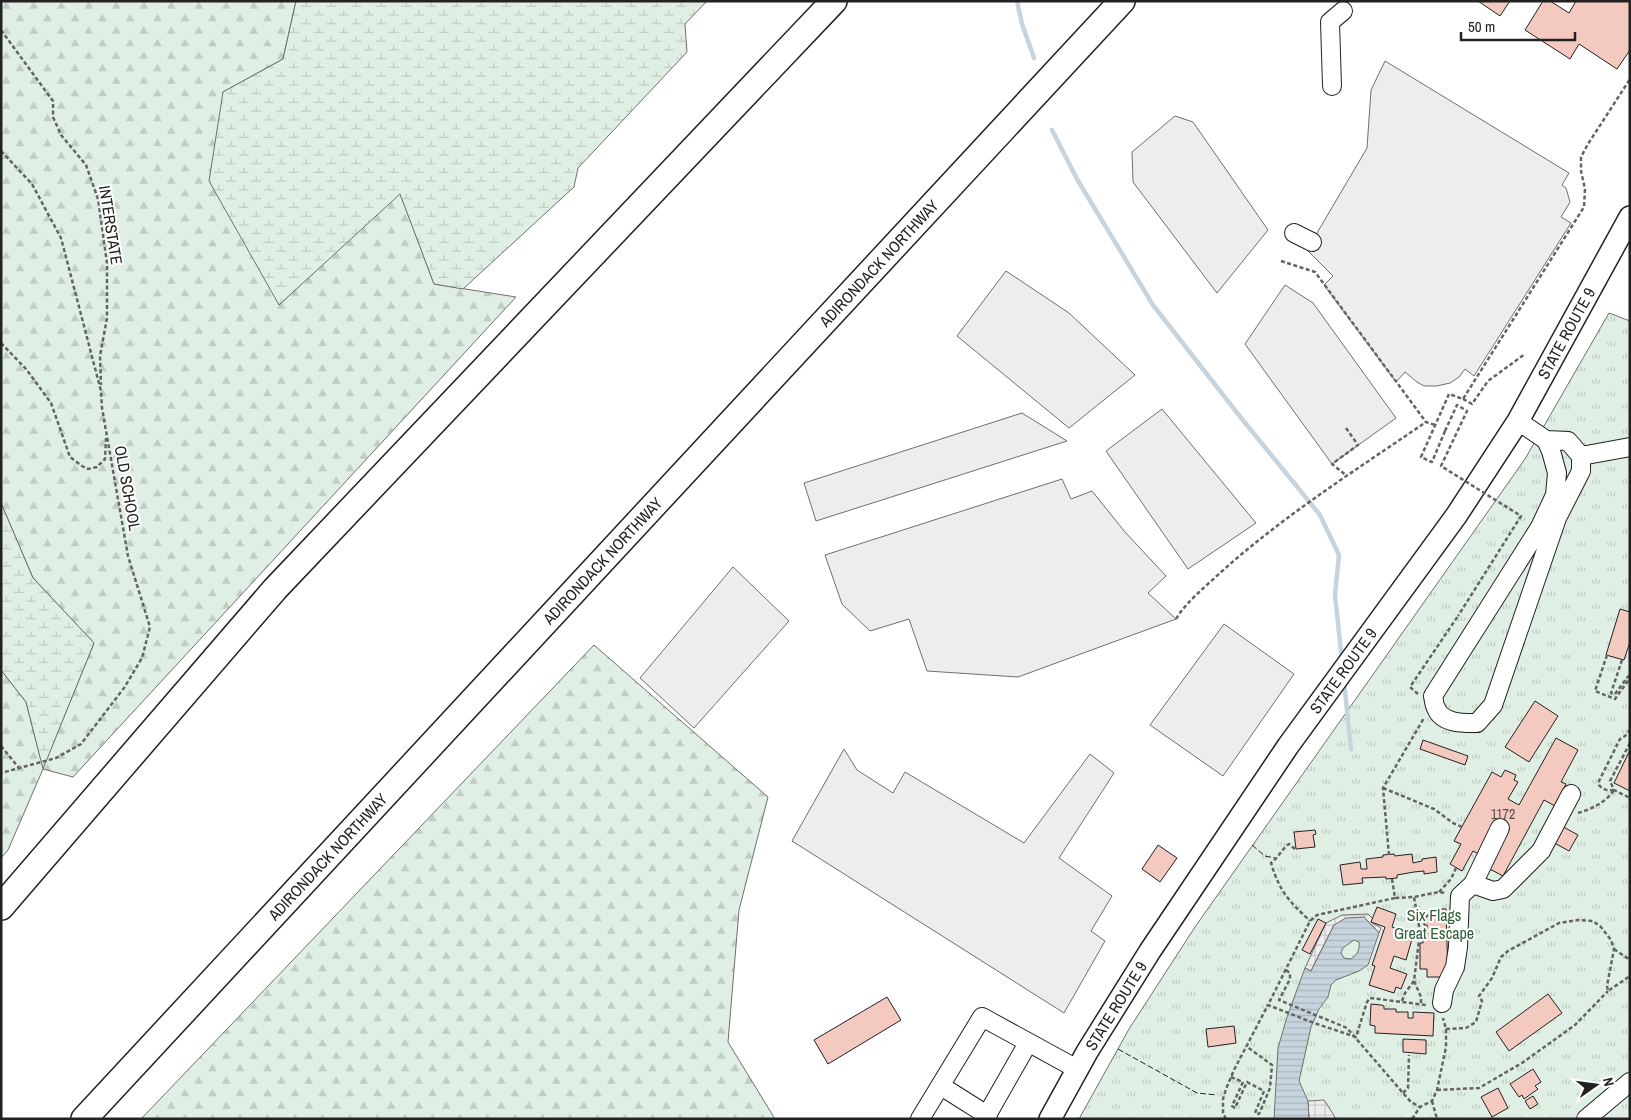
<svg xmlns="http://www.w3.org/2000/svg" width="1631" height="1120" viewBox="0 0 1631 1120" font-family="'Archivo Narrow',sans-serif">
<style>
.forest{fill:url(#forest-firs);stroke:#6f6f6f}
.wetland{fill:url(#wetland-marsh);stroke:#6f6f6f}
.park{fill:url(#park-tufts);stroke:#6f6f6f}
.parking{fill:#ededed;stroke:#6f6f6f}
.plaza{fill:url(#plaza-grid);stroke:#6f6f6f}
.water{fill:url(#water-rules);stroke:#6f6f6f;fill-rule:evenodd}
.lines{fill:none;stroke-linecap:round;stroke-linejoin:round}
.stream{stroke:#c7d3dd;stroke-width:4.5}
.building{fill:#f3c9c0;stroke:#222}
.minor-casing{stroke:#222;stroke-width:20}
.major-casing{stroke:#222;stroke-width:24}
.highway-casing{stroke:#222;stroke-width:28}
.path{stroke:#646464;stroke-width:2.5;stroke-dasharray:4 2.5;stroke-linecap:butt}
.minor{stroke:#fff;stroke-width:18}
.major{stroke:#fff;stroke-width:21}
.highway{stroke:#fff;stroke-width:25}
.path-bridge{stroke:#646464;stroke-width:2.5;stroke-dasharray:4 2.5;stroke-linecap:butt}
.fence{stroke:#222;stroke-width:1;stroke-dasharray:6 2.5;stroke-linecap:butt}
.labels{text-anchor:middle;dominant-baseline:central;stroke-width:4;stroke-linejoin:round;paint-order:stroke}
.number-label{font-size:14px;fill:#564c4a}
.street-label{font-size:16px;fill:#222;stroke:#fff}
.park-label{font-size:16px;fill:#2f5e38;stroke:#fff}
</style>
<defs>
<pattern id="forest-firs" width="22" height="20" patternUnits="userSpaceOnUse" patternTransform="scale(1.25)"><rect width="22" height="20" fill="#e0efe3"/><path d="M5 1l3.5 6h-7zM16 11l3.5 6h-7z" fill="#c0cdc2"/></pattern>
<pattern id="wetland-marsh" width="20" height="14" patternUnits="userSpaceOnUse" patternTransform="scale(1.25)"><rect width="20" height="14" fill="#e0efe3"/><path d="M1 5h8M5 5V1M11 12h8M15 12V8" fill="none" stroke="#c0cdc2"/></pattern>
<pattern id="park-tufts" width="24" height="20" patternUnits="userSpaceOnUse" patternTransform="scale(1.25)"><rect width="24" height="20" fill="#e0efe3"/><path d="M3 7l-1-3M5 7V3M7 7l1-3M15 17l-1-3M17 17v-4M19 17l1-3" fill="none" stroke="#c0cdc2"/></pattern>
<pattern id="plaza-grid" width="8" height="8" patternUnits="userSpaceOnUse" patternTransform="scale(1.25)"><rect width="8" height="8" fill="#ededed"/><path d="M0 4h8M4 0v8" fill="none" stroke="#cbcbcb"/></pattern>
<pattern id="water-rules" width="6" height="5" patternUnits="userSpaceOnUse" patternTransform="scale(1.25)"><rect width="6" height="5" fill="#c7d3dd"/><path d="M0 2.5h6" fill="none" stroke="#abb5bd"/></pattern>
</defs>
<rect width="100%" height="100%" fill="#fff"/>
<!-- forest -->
<g class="forest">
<path d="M1 1H296L283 59 223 92 279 305 400 193 434 284 516 297 73 777 43 769 8 850 1 858V670L26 702 43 768 94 643 33 578 1 503Z"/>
<path d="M594 645 768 797 739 910 728 1042 775 1119H141Z"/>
</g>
<!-- wetland -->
<g class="wetland">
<path d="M296 1H707L685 24 687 52 578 168 574 187 463 289 434 284 400 194 279 305 209 181 223 92 283 59Z"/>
<path d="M1 503 33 578 94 643 43 769 26 702 1 670Z"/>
</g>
<!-- park -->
<path class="park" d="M1609 313 1630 321V1119H1079L1129 1029 1195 927 1525 459Z"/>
<!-- parking -->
<g class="parking">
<path d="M1385 61 1569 173 1562 185 1566 188 1570 202 1561 217 1571 223 1474 376 1465 369 1459 377 1450 383 1437 386H1424L1417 382 1405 372 1396 382 1324 285 1333 276 1307 250 1367 148 1371 90Z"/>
<path d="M1175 116 1193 122 1268 230 1217 293 1133 182 1132 152Z"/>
<path d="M1006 271 1069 313 1135 375 1069 428 957 336Z"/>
<path d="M1285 285 1313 303 1396 418 1332 464 1245 344Z"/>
<path d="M1162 409 1256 523 1188 569 1106 451Z"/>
<path d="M1022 413 1067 441 816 521 804 483Z"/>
<path d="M1062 479 1071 499 1092 491 1125 532 1166 576 1148 593 1176 619 1018 677 927 671 909 619 870 631 842 604 825 555Z"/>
<path d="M733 567 789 621 694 728 640 678Z"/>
<path d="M1224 624 1294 674 1223 776 1150 725Z"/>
<path d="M844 749 857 770 893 793 905 772 1024 843 1090 754 1114 773 1059 858 1112 896 1091 931 1105 941 1064 1013 792 841Z"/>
</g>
<!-- plaza -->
<g class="plaza">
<path d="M1368 914 1373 919 1371 922 1381 928 1379 933 1364 917 1334 925 1311 971 1305 968 1326 923 1342 915Z"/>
<path d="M1324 1100 1335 1117 1334 1119H1309L1308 1101Z"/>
</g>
<!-- water -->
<path class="water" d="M1364 917 1379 933 1368 965 1359 971 1336 980 1331 985 1328 997 1319 1009 1311 1027 1299 1081 1308 1101 1309 1119H1274L1278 1048 1287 1017 1305 968 1311 971 1334 925 1346 918ZM1354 940 1359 942C1360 950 1357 955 1351 959L1344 958 1341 953 1343 948Z"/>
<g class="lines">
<!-- stream -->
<g class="stream">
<path d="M1017 1 1022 24 1034 58"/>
<path d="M1052 130 1077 179 1153 305 1238 414 1320 515 1339 555 1335 595 1342 661"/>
<path d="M1344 681 1351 749"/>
</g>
</g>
<!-- building -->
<g class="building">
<path d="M1478 1H1510L1500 16Z"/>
<path d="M1543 1H1550L1569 13 1576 1H1630V50L1617 69 1579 44 1570 59 1525 30Z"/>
<path d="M1620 609 1630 612V642L1624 660 1606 655Z"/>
<path d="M1535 701 1558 716 1529 762 1505 747Z"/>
<path d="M1556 738 1578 750 1561 782 1566 784 1555 806 1544 800 1503 876 1486 867 1479 854 1473 851 1462 871 1450 864 1461 844 1454 841 1492 772 1501 777 1505 770 1516 775 1514 780 1518 782 1508 799 1519 805Z"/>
<path d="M1423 740 1468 756 1465 765 1420 749Z"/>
<path d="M1630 750V791L1614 783Z"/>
<path d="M1558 824 1578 835 1569 851 1549 840Z"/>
<path d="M1315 830 1316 834 1313 835 1315 847 1296 849 1294 832Z"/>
<path d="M1158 845 1177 858 1160 882 1142 869Z"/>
<path d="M1394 854 1395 856 1412 854 1413 863 1422 861V859L1436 857 1437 872 1424 874V871L1414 872 1397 875V878L1386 879V877L1362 878 1363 883 1343 885 1340 865 1360 862 1361 869H1367L1366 859 1383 857V855Z"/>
<path d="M1377 907 1396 914 1392 927 1397 929 1398 927 1414 932 1406 960 1394 956 1390 968 1407 974 1401 989 1396 987 1394 993 1369 985 1375 966 1372 965 1385 927 1371 922Z"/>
<path d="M1432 909H1446L1448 977H1427V969H1420V943H1423V934H1427V925H1424V917H1427V915H1432Z"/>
<path d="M1318 919 1326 923 1310 954 1302 950Z"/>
<path d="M1548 994 1562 1013 1509 1051 1496 1032Z"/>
<path d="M887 997 901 1020 828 1064 814 1040Z"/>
<path d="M1371 1004 1381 1005 1384 1006V1009H1396V1012H1408V1018H1413V1012L1434 1013 1433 1036 1375 1033V1026L1370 1025Z"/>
<path d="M1234 1026 1236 1043 1208 1047 1206 1029Z"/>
<path d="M1403 1039 1426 1040V1054L1403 1052Z"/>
<path d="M1533 1069 1541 1082 1535 1086 1538 1089 1524 1099 1522 1095 1519 1097 1510 1084Z"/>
<path d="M1498 1088 1508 1108 1492 1117 1481 1097Z"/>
<path d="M1533 1096 1538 1104 1530 1109 1525 1101Z"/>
</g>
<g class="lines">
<!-- minor casing -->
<g class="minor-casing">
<g id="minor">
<path d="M1332 86 1330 22 1343 11"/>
<path d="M1294 233 1312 242"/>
<path d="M1518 421 1546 440 1551 451 1557 473 1555 495 1540 527 1433 696C1434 700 1434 705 1436 708 1442 724 1464 723 1477 723L1493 705 1557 518 1581 471V456L1568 441 1546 440"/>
<path d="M1581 456 1630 447"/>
<path d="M1473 884 1500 828"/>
<path d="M1442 1003 1444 990 1455 967 1458 947 1460 896 1473 884 1493 891 1503 889 1541 851 1571 794"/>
<path d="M941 1086 987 1115"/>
<path d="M920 1119 982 1017 1077 1069"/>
<path d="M988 1119 987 1115 1028 1043"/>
<path d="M1586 1119 1630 1082"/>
</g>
</g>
<!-- major casing -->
<g class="major-casing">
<g id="major">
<path id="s1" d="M1050 1119 1087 1052 1150 951 1288 746 1456 516 1518 421 1630 217"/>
</g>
</g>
<!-- highway casing -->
<g class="highway-casing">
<g id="highway">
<path d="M1 907 275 589 834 1"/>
<path id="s2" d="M84 1119 1122 1"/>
</g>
</g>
<!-- path -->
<g class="path">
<path d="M1 30 53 101V117L61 135 86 165 98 199 107 263V318L100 356 101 385"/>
<path d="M1 151 32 184 61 238 101 391 102 408 128 556 150 627 142 658 124 688 81 744 56 758 1 773"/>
<path d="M1281 261 1315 272 1426 422 1435 425"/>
<path d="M1 343 26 369 51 403 70 457 82 466 88 469 97 467 105 459 106 438"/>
<path d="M1463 399 1472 404 1488 381 1525 354"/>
<path d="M1346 428 1358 445 1332 464 1347 476"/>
<path d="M1445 431 1432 462 1421 457 1449 394 1463 399 1584 207 1585 189 1581 171V157L1588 144 1630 79"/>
<path d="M1176 619C1187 601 1204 588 1220 573 1283 516 1356 470 1426 422"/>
<path d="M1607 655 1595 691 1615 699 1630 678"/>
<path d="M1622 660 1611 693 1615 694 1630 674"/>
<path d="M1418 694 1410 687 1458 616"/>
<path d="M1630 743 1610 781 1614 790 1630 798"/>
<path d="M1 746 19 768"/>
<path d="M1383 788 1434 809 1453 823 1462 827"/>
<path d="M1614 790C1608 791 1603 790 1599 785V781L1620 739 1625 736 1630 730"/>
<path d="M1578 813C1592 809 1606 802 1614 790"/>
<path d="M1295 849 1289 844C1282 849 1278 858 1271 863 1280 892 1288 900 1310 921"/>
<path d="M1389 855 1383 788 1424 718"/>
<path d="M1392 879 1395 898 1414 897 1439 892 1446 893"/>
<path d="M1439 892 1451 879 1456 868"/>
<path d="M1395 898 1317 915 1310 921 1268 1005 1314 1023 1356 1037 1367 1002 1370 998 1426 1005"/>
<path d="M1614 949 1630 960"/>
<path d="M1286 970 1290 973V979L1279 1000 1347 1028 1403 1093 1411 1102 1420 1107"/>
<path d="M1414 981 1421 997V1004"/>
<path d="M1402 1001 1405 993 1414 981 1420 932 1414 897"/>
<path d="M1446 1029 1466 1028 1476 1022 1482 1001 1479 996 1492 978 1501 957 1508 951 1559 923 1578 920 1593 921 1601 927 1611 940 1614 949 1607 986 1608 991 1630 976"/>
<path d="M1231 1077 1243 1082 1232 1106 1235 1108 1247 1082 1264 1091 1255 1113 1259 1114 1270 1088 1272 1065 1246 1046"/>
<path d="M1437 1090 1479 1088 1522 1063 1575 1025 1608 991"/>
<path d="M1403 1093 1408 1088 1409 1055"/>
<path d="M1432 1101 1437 1119"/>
<path d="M1226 1119 1223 1113V1099L1226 1089 1234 1070 1268 1005"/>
<path d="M1412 1119 1420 1107 1432 1101 1437 1090 1446 1047V1029L1443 1018"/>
</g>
<!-- minor -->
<use href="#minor" class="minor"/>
<!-- major -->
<use href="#major" class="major"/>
<!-- highway -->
<use href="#highway" class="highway"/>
<!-- path-bridge -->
<path class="path-bridge" d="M1445 431 1457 405 1467 411 1441 466 1521 516 1458 616"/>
<!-- fence -->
<g class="fence">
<path d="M1252 845 1265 856 1275 858"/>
<path d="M1118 1049 1197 1093 1217 1095"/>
</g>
</g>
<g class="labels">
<!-- number labels -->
<g class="number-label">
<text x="1503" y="814">1172</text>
</g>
<!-- street labels -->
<g class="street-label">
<text transform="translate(111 225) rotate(81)">INTERSTATE</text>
<text stroke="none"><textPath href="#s2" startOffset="1168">ADIRONDACK NORTHWAY</textPath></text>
<text stroke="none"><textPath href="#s1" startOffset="941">STATE ROUTE 9</textPath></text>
<text transform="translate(128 488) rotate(80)">OLD SCHOOL</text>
<text stroke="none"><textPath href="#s2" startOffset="762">ADIRONDACK NORTHWAY</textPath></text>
<text stroke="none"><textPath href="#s1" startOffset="536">STATE ROUTE 9</textPath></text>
<text stroke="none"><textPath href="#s2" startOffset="358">ADIRONDACK NORTHWAY</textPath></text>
<text stroke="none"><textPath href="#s1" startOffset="131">STATE ROUTE 9</textPath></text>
</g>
<!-- park labels -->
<g class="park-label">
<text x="1434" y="915">Six Flags<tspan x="1434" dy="18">Great Escape</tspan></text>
</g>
</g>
<!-- border -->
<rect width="1631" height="1120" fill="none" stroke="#222222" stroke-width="5"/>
<!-- north arrow -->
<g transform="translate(1596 1085) rotate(76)" stroke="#ffffff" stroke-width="4" paint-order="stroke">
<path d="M0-4L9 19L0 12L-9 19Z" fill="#222222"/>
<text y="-8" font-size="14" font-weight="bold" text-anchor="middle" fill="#222222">N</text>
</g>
<!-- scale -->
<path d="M1461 32v8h114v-8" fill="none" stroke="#222222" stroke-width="2.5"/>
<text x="1468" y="32" font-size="15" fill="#222222" stroke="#ffffff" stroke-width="4" paint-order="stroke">50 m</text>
</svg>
